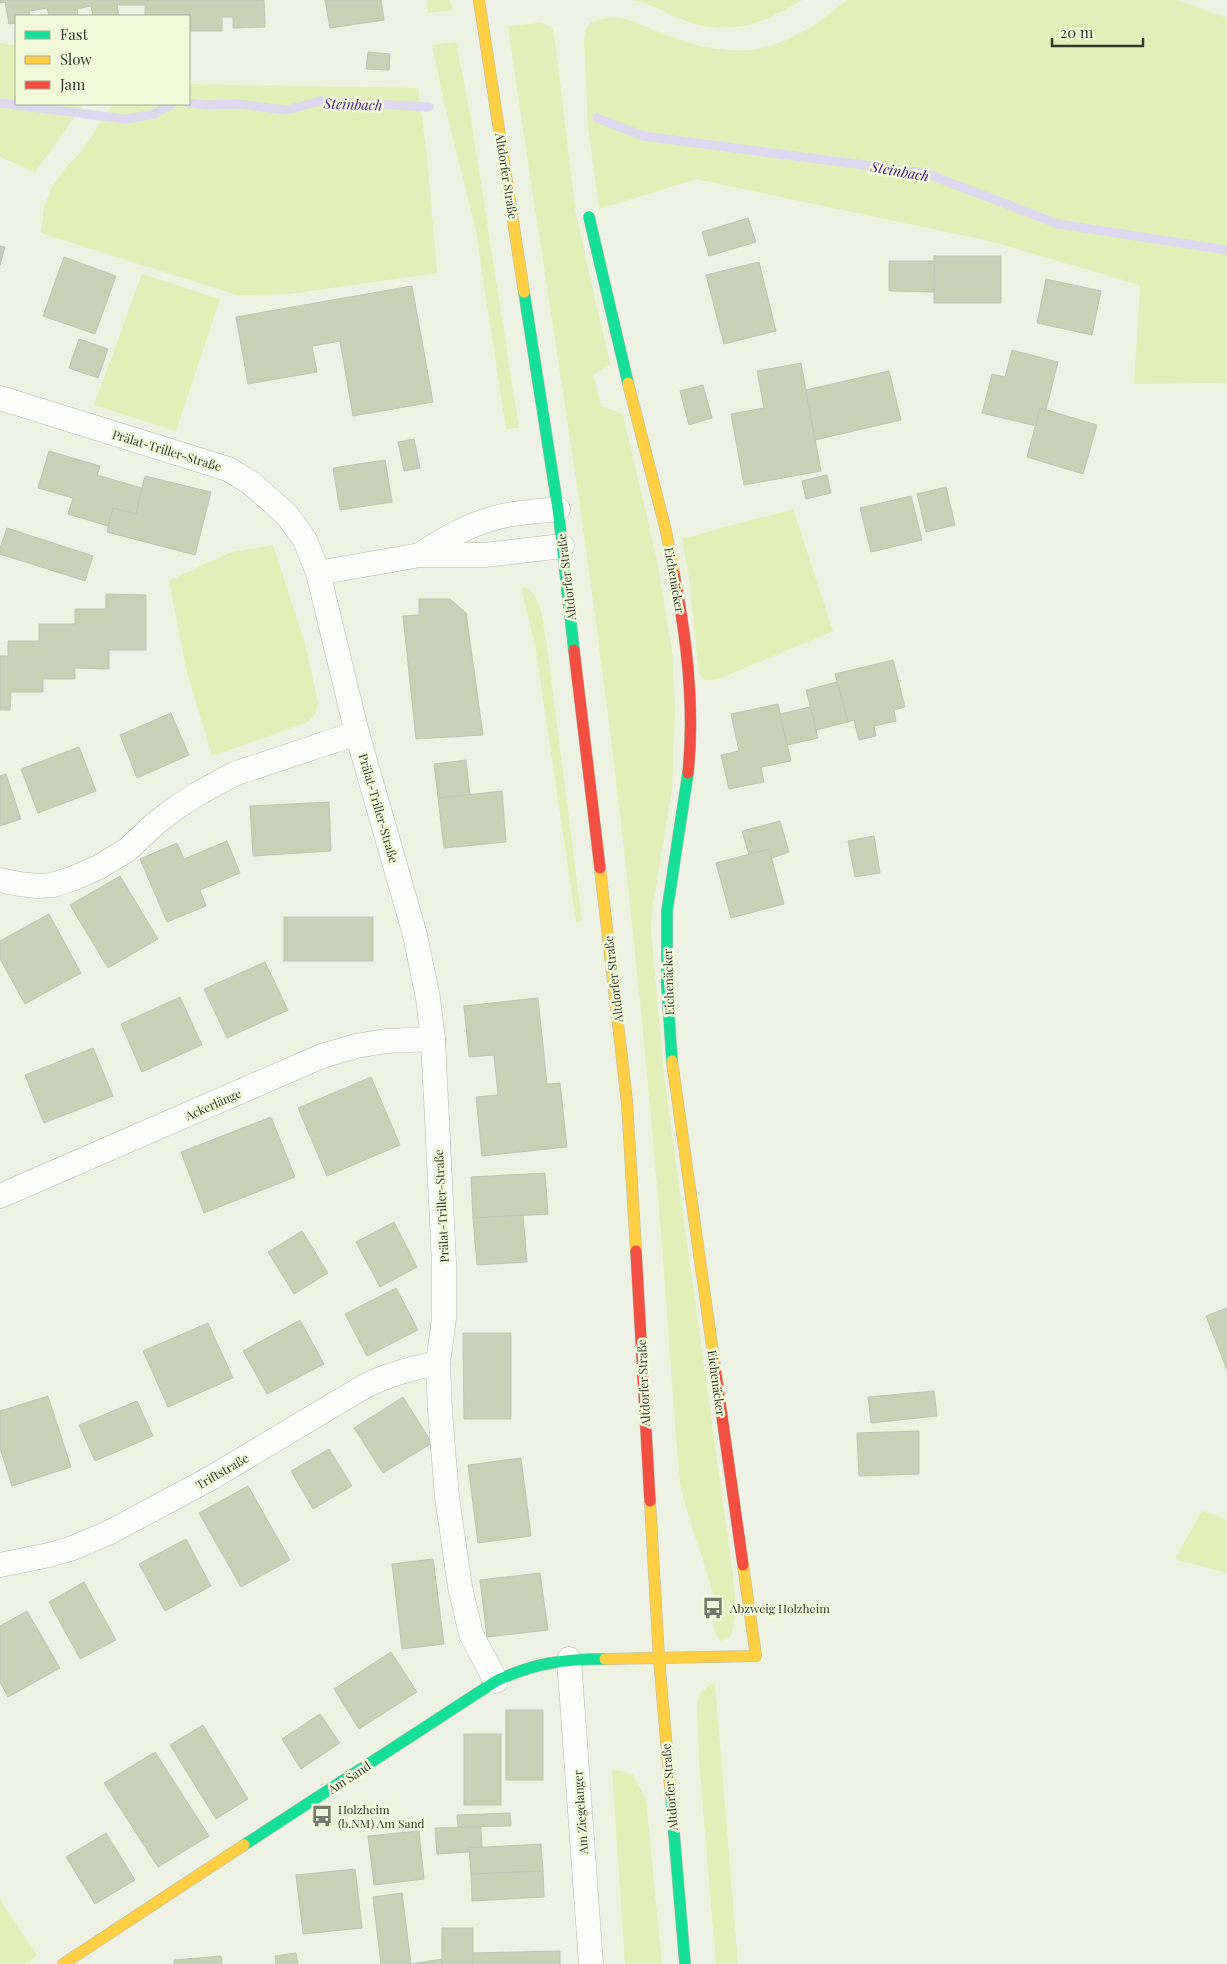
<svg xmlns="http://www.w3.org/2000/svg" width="1227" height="1964" viewBox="0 0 1227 1964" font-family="'Playfair Display',serif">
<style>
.green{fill:#e2efb8}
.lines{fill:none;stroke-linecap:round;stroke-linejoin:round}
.stream{stroke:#dcd8ee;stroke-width:9}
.building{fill:#cad0b5;stroke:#c0c3b7}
.street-casing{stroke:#b8baae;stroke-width:25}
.fast-casing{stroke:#b8baae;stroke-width:12}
.slow-casing{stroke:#b8baae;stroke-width:12}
.jam-casing{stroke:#b8baae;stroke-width:12}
.street{stroke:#fcfdfb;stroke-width:24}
.fast{stroke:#16e098;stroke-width:11}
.slow{stroke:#ffcf43;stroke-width:11}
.jam{stroke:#f24e42;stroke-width:11}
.labels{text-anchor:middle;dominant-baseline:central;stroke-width:5;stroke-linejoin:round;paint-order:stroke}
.street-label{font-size:12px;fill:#34372b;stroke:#f2f9db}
.poi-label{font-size:12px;fill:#34372b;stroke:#f2f9db;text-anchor:start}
.water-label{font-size:14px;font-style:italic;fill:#482188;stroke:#f2f9db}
</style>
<rect width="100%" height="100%" fill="#eef2e2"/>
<!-- green -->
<g class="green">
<path d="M427 0H450L452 10 428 13Z"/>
<path d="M634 0H802C762 24 727 38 681 19 665 13 651 3 634 0Z"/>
<path d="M847 0H1177L1227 18V383L1134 384 1140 285 990 241 696 179 599 209 588 126 584 41 585 31 590 23C618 11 631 21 656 31 691 46 734 57 771 46 784 42 798 34 810 28 823 20 835 9 847 0Z"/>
<path d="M540 23C547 25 552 26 554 33L576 215 610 364 593 375 601 406 623 414 657 561 672 652 675 708 672 788 653 904 651 930 664 1076 733 1575C735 1596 738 1617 730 1637L720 1641 714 1630 713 1621 722 1620 719 1595H713C704 1557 688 1521 680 1483 672 1400 668 1316 661 1233 645 1042 626 851 601 661 574 449 538 238 508 26Z"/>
<path d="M456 42 471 119 519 428 506 429 475 226 444 102 432 45Z"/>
<path d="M0 43 16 46V104H84L35 172 0 157Z"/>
<path d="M189 84 418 88 427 155 437 273 289 294 237 295 41 233 44 207 52 187 67 166 82 151 113 104H189Z"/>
<path d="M142 274 220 299 176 431 94 405Z"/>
<path d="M793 509 833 631 723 677 713 680H705L699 674 689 578 682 539Z"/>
<path d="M273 545 305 644 318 702 316 713 308 722 212 756 186 668 169 581 229 553Z"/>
<path d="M521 586C542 591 542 621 546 639L582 921 576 922 536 651Z"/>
<path d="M1202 1511 1227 1519V1573L1175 1559Z"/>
<path d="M715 1683 738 1964H716L699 1762 697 1706 699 1695 709 1685Z"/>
<path d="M612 1769 633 1775 646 1800 662 1964H625Z"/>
<path d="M0 1900 37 1956 25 1964H0Z"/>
</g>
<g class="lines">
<!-- stream -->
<g class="stream">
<path d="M0 103 126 119 154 114 171 104"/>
<path d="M189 103 207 105 238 104 287 110 320 101 429 107"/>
<path d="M597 118 643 136 925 173 1058 224 1227 250"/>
</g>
</g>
<!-- building -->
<g class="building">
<path d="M0 0H264L265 27 233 28V17H222V31H189V16H145V5H117L119 16H93L91 6 77 9 78 16H49L47 8 29 11 30 16H16V23L9 24 5 2 0 3Z"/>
<path d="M325 0H381L384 20 330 28Z"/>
<path d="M368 52 390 54 389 70 366 69Z"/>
<path d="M748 218 756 242 709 256 702 232Z"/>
<path d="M0 246 5 247 0 265Z"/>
<rect x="934" y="256" width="67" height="47"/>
<path d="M64 257 116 276 95 334 43 316Z"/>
<path d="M889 261H935L934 292 889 291Z"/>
<path d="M759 262 776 331 724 344 706 275Z"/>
<path d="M1046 279 1101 291 1092 335 1037 323Z"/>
<path d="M412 286 433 402 353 416 340 341 312 346 317 372 248 384 236 317Z"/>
<path d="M79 339 108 349 98 378 69 368Z"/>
<path d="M1012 350 1058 362 1046 410 1040 408 1036 426 982 413 992 374 1005 377Z"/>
<path d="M801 363 821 471 744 485 731 414 764 408 757 371Z"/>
<path d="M889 371 901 420 815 440 806 390Z"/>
<path d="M703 385 712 418 689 425 680 391Z"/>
<path d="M1040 408 1097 425 1083 474 1027 457Z"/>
<path d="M414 439 420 468 404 471 398 442Z"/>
<path d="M49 451 100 466 97 475 142 488 136 514 113 508 108 526 68 514 73 498 38 488Z"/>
<path d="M385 460 392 502 340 510 333 468Z"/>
<path d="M827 475 831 493 806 499 802 481Z"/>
<path d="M145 476 211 492 195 555 107 532 113 508 136 514Z"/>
<path d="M946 487 955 525 926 532 917 494Z"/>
<path d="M911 496 922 540 871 552 860 508Z"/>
<path d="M7 528 93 556 85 581 0 554V548Z"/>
<path d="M106 594 146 595V650H109V669L75 668V679H43V692H11L10 710H0V656H8V641H39V624H75V609H106Z"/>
<path d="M419 599H450L466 613 483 735 416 739 403 616 419 615Z"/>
<path d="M893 660 905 707 894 710 896 721 874 726 876 736 859 740 854 720 848 722 835 674Z"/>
<path d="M837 682 848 722 816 730 806 690Z"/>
<path d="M778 704 791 761 761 767 764 782 729 789 721 755 739 751 731 714Z"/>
<path d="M810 707 818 738 787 745 780 714Z"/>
<path d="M171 713 189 755 137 778 120 735Z"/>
<path d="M79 747 96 791 38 813 21 769Z"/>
<path d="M466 760 470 795 438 798 434 764Z"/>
<path d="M6 774 21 819 0 826V776Z"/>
<path d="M502 791 506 842 444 848 438 798Z"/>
<path d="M329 802 331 851 253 856 250 806Z"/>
<path d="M780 821 789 852 772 858 769 849 749 855 742 831Z"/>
<path d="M874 836 880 873 855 877 848 841Z"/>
<path d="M227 841 240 873 200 890 206 906 167 922 140 859 177 843 184 859Z"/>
<path d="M769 849 784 904 731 918 716 863Z"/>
<path d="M120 876 158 939 108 968 70 905Z"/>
<path d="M49 914 81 973 25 1004 0 959V941Z"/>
<rect x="284" y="917" width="89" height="44"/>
<path d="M265 962 288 1010 227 1038 204 989Z"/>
<path d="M180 997 202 1045 142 1072 121 1024Z"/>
<path d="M538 998 547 1084 560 1083 567 1147 482 1156 476 1097 498 1095 494 1055 469 1057 464 1006Z"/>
<path d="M93 1048 113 1096 44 1123 25 1075Z"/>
<path d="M371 1077 400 1145 327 1176 298 1108Z"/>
<path d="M271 1117 295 1177 204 1213 181 1152Z"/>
<path d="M545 1173 548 1214 473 1218 471 1177Z"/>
<path d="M523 1215 527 1262 477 1265 473 1218Z"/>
<path d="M394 1222 417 1267 380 1287 356 1242Z"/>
<path d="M302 1231 328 1273 294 1294 268 1252Z"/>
<path d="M396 1288 418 1330 367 1356 345 1314Z"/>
<path d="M1227 1308V1370L1206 1316Z"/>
<path d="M300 1320 324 1364 267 1394 243 1351Z"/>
<path d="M208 1323 233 1378 168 1407 143 1351Z"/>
<path d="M463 1333H511V1419H464Z"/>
<path d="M934 1391 937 1416 871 1423 868 1397Z"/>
<path d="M48 1396 71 1467 12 1486 0 1448V1411Z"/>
<path d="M403 1397 432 1443 383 1473 354 1428Z"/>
<path d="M137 1401 153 1436 95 1461 79 1425Z"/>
<path d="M919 1431V1474L859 1476 857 1433Z"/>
<path d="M329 1449 352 1486 313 1509 291 1471Z"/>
<path d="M521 1458 531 1536 478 1543 468 1465Z"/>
<path d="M248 1486 290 1560 241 1587 199 1513Z"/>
<path d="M186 1539 211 1586 165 1611 139 1564Z"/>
<path d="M433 1559 444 1644 402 1649 392 1564Z"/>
<path d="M540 1573 548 1630 487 1637 480 1580Z"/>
<path d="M84 1582 116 1640 80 1659 49 1602Z"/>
<path d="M27 1611 60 1668 8 1697 0 1682V1626Z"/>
<path d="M391 1652 417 1692 359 1729 334 1689Z"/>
<rect x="506" y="1710" width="37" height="70"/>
<path d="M320 1714 340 1743 301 1769 282 1739Z"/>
<path d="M203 1725 248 1799 216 1819 170 1745Z"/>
<rect x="464" y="1734" width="37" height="71"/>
<path d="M155 1752 209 1836 158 1867 104 1783Z"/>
<path d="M510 1813 511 1826 458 1827 457 1815Z"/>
<path d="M481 1827 482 1847 469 1848V1852L437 1854 435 1828Z"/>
<path d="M419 1831 424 1879 374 1885 368 1836Z"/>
<path d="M106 1833 135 1880 95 1904 66 1857Z"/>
<path d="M541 1844 543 1871 471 1874 469 1848Z"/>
<path d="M355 1869 362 1928 303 1934 296 1875Z"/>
<path d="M543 1871 544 1897 472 1901 471 1874Z"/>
<path d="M402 1893 411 1964H381L373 1897Z"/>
<rect x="442" y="1928" width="31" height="36"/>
<path d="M560 1951V1964H473V1953Z"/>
<path d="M296 1953 298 1964H276L275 1956Z"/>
<path d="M221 1956 222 1964H174V1960Z"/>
<path d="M442 1959V1964H409H411Z"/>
</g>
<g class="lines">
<!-- street casing -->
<g class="street-casing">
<g id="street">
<path d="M0 398 228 469 251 483 287 515 305 540 318 573 357 733 415 935 428 998 433 1039 444 1263V1318L438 1363 440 1411 447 1497 460 1587 471 1634 496 1681"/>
<path d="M420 555C446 537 476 521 507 515 524 512 541 511 558 509"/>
<path d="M318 573 420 555H485L562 546"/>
<path d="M0 880 19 884 38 886 53 885 74 878 99 867 127 850 156 823 177 807 201 792 234 774 357 733"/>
<path d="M0 1196 322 1056 356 1046 386 1041 433 1039"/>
<path d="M0 1565 49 1555 73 1548 110 1532 211 1478 365 1386C389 1374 412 1368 438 1363"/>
<path d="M569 1659 591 1964"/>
</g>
</g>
<!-- fast casing -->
<g class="fast-casing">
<g id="fast">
<path d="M589 217 628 383"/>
<path d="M524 292 558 509 574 650"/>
<path d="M672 1061 667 987V911L688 773"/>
<path d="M671 1797 685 1964"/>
<path d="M244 1845 496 1681C534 1663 564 1659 605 1659"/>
</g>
</g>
<!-- slow casing -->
<g class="slow-casing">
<g id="slow">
<path d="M479 0 524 292"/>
<path d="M628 383 666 531 674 574"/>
<path d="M600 868 627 1102 636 1251"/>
<path d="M672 1061 715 1367"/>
<path d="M650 1501 659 1659 671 1797"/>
<path d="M605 1659 756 1656 743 1565"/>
<path d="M63 1964 244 1845"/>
</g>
</g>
<!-- jam casing -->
<g class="jam-casing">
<g id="jam">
<path d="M674 574C687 639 695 707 688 773"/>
<path d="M574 650 600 868"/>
<path d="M636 1251 650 1501"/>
<path d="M715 1367 743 1565"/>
</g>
</g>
<!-- street -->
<use href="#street" class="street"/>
<!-- fast -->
<use href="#fast" class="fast"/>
<!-- slow -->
<use href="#slow" class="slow"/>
<!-- jam -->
<use href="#jam" class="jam"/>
</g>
<!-- icons -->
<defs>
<g id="bus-bare" transform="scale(1.725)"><path d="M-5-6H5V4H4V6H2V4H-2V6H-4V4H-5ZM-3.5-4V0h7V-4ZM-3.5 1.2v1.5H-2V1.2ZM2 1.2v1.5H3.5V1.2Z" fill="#75786b" stroke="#f2f9db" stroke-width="2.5" paint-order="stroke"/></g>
</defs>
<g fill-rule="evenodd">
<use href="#bus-bare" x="713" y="1608"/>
<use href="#bus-bare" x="322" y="1816"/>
</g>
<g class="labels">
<!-- street labels -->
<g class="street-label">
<text transform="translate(507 176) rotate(81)">Altdorfer Straße</text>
<text transform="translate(167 450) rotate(17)">Prälat-Triller-Straße</text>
<text transform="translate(566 577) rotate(-97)">Altdorfer Straße</text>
<text transform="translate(675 580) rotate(80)">Eichenäcker</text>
<text transform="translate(379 808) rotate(74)">Prälat-Triller-Straße</text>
<text transform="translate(613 979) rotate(-97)">Altdorfer Straße</text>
<text transform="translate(668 982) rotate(-92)">Eichenäcker</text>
<text transform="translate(213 1104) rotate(-24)">Ackerlänge</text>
<text transform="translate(441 1206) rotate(-93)">Prälat-Triller-Straße</text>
<text transform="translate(643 1383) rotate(-93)">Altdorfer Straße</text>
<text transform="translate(717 1383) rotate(82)">Eichenäcker</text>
<text transform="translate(222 1471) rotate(-30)">Triftstraße</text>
<text transform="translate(349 1777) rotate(-33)">Am Sand</text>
<text transform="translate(669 1787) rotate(-95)">Altdorfer Straße</text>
<text transform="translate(580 1812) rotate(-94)">Am Ziegelanger</text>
</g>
<!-- poi labels -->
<g class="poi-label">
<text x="730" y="1608">Abzweig Holzheim</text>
<text x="338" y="1809">Holzheim<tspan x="338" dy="14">(b.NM) Am Sand</tspan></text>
</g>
<!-- water labels -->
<g class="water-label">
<text transform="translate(353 104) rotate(2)">Steinbach</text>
<text transform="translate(900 171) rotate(10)">Steinbach</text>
</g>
</g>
<!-- legend -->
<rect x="15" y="15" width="175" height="90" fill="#f2f9db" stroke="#a6ab95"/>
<rect x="25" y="31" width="25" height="8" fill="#16e098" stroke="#a6ab95"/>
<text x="60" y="40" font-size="15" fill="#34372b">Fast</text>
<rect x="25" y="56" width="25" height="8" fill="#ffcf43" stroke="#a6ab95"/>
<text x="60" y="65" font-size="15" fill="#34372b">Slow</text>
<rect x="25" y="81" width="25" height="8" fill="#f24e42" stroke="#a6ab95"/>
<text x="60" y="90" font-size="15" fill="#34372b">Jam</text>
<!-- scale -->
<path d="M1052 38v8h91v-8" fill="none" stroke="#34372b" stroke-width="2.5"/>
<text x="1060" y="38" font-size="15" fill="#34372b" stroke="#f2f9db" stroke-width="4" paint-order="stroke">20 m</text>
</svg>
